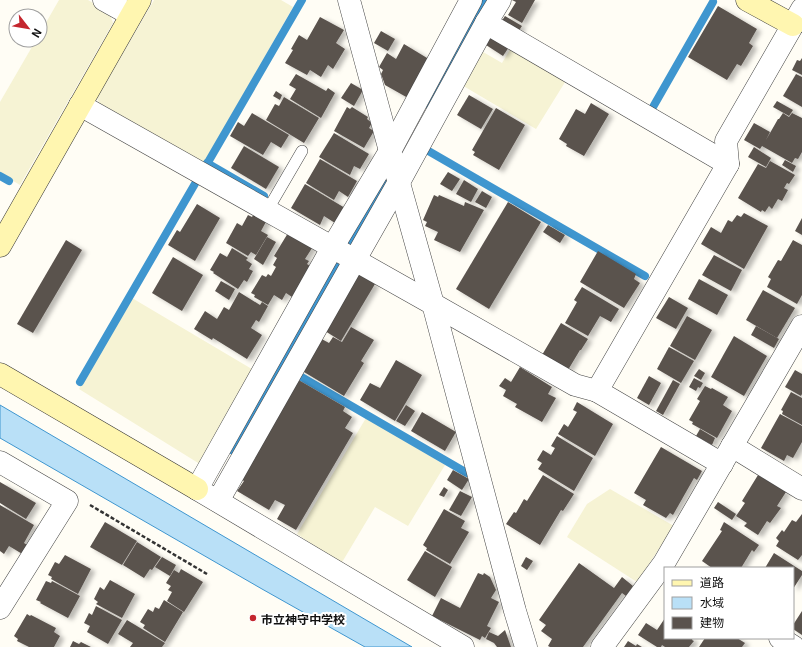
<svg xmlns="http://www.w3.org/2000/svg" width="802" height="647" viewBox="0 0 802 647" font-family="Georgia,'Noto Sans JP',serif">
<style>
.farmland{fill:#f6f3d4}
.water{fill:#b9e0f7;stroke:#3f96cf}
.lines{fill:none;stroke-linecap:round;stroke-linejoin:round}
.stream{stroke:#3f96cf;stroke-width:8}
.building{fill:#5a524d;filter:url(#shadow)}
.lane-casing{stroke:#444;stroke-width:12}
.street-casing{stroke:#444;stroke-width:23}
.secondary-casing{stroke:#333;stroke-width:23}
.path{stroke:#333;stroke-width:2.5;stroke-dasharray:4 2;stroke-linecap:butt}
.lane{stroke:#fff;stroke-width:11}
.street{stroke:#fff;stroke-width:22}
.secondary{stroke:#fff6b0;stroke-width:22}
.poi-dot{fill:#c4262e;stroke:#fff;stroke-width:1.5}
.labels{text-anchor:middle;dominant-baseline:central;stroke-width:4;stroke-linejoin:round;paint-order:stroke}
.poi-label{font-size:12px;font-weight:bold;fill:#111;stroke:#fff;text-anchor:start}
</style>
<defs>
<filter id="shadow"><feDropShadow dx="4.5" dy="2.5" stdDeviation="2" flood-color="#0004"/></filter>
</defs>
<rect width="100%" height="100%" fill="#fffdf5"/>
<!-- farmland -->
<g class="farmland">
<path d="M59 0H88L109 12 113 23 20 185 0 173V102L36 40H40V33Z"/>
<path d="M154 0H281L293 7 202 167 103 112 97 98Z"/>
<path d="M512 46 567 79 536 129 460 84 478 49 502 63Z"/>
<path d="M132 298 257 372 203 466 79 389Z"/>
<path d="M366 418 445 465 408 526 375 507 341 564 297 534Z"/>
<path d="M610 489 674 526 637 582 567 537 587 504Z"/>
</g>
<!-- water -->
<path class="water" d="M0 405 412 647H365L262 589 0 438Z"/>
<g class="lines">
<!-- stream -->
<g class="stream">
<path d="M429 105 473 22 486 0"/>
<path d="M653 107 713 2"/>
<path d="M425 149 645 276"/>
<path d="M207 163 264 196"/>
<path d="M207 164 302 0"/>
<path d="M0 176 9 181"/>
<path d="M298 375 467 473"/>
<path d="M80 382 196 182"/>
<path d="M231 450 337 265 393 171"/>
</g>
</g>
<!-- building -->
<g class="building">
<path d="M512 0H535L522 23 508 15 516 2Z"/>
<path d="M718 6 757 29 749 43 753 46 741 66 737 64 727 80 688 57Z"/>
<path d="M505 16 522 26 518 32 501 22Z"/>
<path d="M320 17 344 30 336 43 345 49 333 69 328 65 321 77 310 70 307 75 285 63 293 50 291 49 299 35 307 40Z"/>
<path d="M381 31 395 39 388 51 374 43Z"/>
<path d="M491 36 509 47 503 56 486 45Z"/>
<path d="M404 44 432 61 408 98 385 85 381 74 383 70 379 67 387 53 396 59Z"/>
<path d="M802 58V75L792 70 797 60 800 61Z"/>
<path d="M296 74 326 91 328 88 335 93 321 118 290 99 296 89 289 85Z"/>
<path d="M796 74 802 77V107L783 96Z"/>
<path d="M351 83 363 90 354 106 341 98Z"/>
<path d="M276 91 282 95 280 100 273 96Z"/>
<path d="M469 95 493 109 481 129 457 115Z"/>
<path d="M284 97 319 118 304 143 266 120 275 104 279 106Z"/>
<path d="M777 101 793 110 789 116 773 107Z"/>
<path d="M591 103 609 114 584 156 566 146 567 144 559 139 576 109 585 114Z"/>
<path d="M347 107 350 109 352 107 368 117 367 119 372 123 369 128 374 131 364 148 334 131Z"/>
<path d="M496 108 525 125 499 170 473 155 475 152 472 150Z"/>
<path d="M252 113 289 135 281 148 271 142 263 155 230 136 238 122 244 126Z"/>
<path d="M783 113 789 117 792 113 802 118V152L798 159 795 158 792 163 762 146 760 149 744 140 754 123 770 132 766 140 778 119H779Z"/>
<path d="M334 133 369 154 360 169 354 166 350 175 319 157Z"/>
<path d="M244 146 279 167 266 189 231 168Z"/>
<path d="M754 147 771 158 766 167 748 157Z"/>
<path d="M320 159 357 181 348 197 339 191 334 200 306 183Z"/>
<path d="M785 160 796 166 793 172 782 165Z"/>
<path d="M770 161 795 175 789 184 787 183 784 188 788 190 782 201 778 199 772 209 769 206 765 212 762 210 761 212 738 198 758 164 766 168Z"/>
<path d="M448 172 460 179 452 191 440 184Z"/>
<path d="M464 180 478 189 471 202 456 194Z"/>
<path d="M305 184 345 208 335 223 324 216 320 225 291 208Z"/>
<path d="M482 191 492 197 486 208 475 202Z"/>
<path d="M434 195 438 197 439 195 464 206 465 202 484 210 460 252 434 240 438 232 425 226 427 222 423 220Z"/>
<path d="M508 202 541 222 489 309 456 289Z"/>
<path d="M197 204 220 218 195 261 168 245 177 230 180 232Z"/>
<path d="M255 212 267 220 261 231 268 235 256 255 251 252 248 256 226 243 237 223 242 226 248 215 252 217Z"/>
<path d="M744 213 768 226 744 269 701 244 711 227 721 233 728 220 732 222 737 215 741 217Z"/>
<path d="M802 218V235L795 231Z"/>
<path d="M548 225 565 235 560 243 543 232Z"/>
<path d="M288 233 314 245 305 259 309 261 307 264 310 266 292 297 286 293 282 300 274 295 268 305 254 297 255 295 251 293 262 275 266 277 268 274 271 276 276 267 273 265 277 258 274 256Z"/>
<path d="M267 237 276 242 263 265 254 259Z"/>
<path d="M66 240 82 250 33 333 17 324Z"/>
<path d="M793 240 802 245V295L797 304 767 287 771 279 768 277 778 260 781 261Z"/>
<path d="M232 248 248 258 246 260 252 264 249 269 253 271 247 282 244 280 238 289 213 273 214 272 210 270 220 253 227 257Z"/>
<path d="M598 251 636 274 634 279 640 283 624 308 580 282Z"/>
<path d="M714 255 742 270 731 291 702 275Z"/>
<path d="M173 257 203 275 182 311 152 293Z"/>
<path d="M359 274 375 284 341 341 325 331Z"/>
<path d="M699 279 728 295 717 315 688 299Z"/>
<path d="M221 281 235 289 229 300 215 291Z"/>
<path d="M582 287 619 309 611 322 600 316 588 336 565 323 577 302 574 300Z"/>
<path d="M763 290 795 308 777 338 746 320Z"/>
<path d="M239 292 260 305 262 302 268 306 259 322 256 320 251 328 262 335 247 359 213 338 212 340 194 329 205 311 217 319 224 307 229 310Z"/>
<path d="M669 297 688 308 676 329 656 318Z"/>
<path d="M687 316 712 330 695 360 670 346Z"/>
<path d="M561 323 588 339 581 350H580L568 370 542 355Z"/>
<path d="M756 326 779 339 774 348 751 335Z"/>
<path d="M351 327 374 340 361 361 364 363 344 396 299 369 318 337 329 343 333 337 342 342Z"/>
<path d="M734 336 767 356 744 396 711 377Z"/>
<path d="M669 347 694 361 681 383 657 369Z"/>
<path d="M396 360 422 375 395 421 360 400 370 383 380 388Z"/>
<path d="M520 367 552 387 548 394 556 398 542 422 515 407 517 404 503 396 506 390 499 386 505 378 511 382Z"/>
<path d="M699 369 705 373 701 380 694 376Z"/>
<path d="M795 370 802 374V394L801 396 785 387Z"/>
<path d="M649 376 661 383 649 405 637 398Z"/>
<path d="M694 378 703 383 700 388 698 387 696 391 689 387Z"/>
<path d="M297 379 345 407 343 411 352 417 345 428 353 433 296 530 277 519 285 505 275 500 269 510 237 491 244 481 238 477Z"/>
<path d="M673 380 680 384 663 415 656 411Z"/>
<path d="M705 386 711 389 712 388 728 397 723 405 732 411 717 438 692 424 693 422 689 420 700 401 697 399Z"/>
<path d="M791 392 802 398V425L782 414 783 411 781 410Z"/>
<path d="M577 402 613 424 595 456 558 434 564 424 568 427 577 412 573 410Z"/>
<path d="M406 405 415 411 405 426 396 421Z"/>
<path d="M422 412 456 432 445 451 411 431Z"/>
<path d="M780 414 802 426V442L793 458 787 455 784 461 761 448Z"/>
<path d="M700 429 715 438 712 445 696 436Z"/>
<path d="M557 436 593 458 574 491 538 469 542 463 537 460 543 450 551 455 555 448 551 446Z"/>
<path d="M661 447 702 471 697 480 694 478 673 515 670 513 666 518 643 505 646 500 634 493Z"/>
<path d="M453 470 469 479 462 490 447 480Z"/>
<path d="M543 475 574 494 563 511 561 510 540 545 506 524 514 512 516 513 524 499 527 501Z"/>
<path d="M758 475 786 492 777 506 781 508 770 523 767 521 758 535 744 526 747 523 736 516 745 503 742 501Z"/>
<path d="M0 482 36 503 26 519 0 503Z"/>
<path d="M444 487 448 490 444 497 439 495Z"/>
<path d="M460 491 472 497 461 516 449 510Z"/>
<path d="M718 502 736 514 732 520 714 508Z"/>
<path d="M0 505 34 525 24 543 29 546 24 555 9 546 4 554 0 551Z"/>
<path d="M444 509 465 521 461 528 469 532 450 564 426 550 427 548 423 545Z"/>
<path d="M802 514V555L798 560 776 546 779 541 776 538 782 530 784 532 792 520 796 522Z"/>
<path d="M105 522 137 541 122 565 90 547Z"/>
<path d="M724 522 759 545 754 552 752 550 741 568H712L702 561 722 531 720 530Z"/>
<path d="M137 542 161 557 152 570 150 569 144 578 123 565Z"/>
<path d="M425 551 452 567 435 597 407 580Z"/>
<path d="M774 553 802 571V575L793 589V568H765Z"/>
<path d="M65 555 91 569 78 594 51 579 52 577 48 575 55 562 59 564Z"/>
<path d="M162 557 176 565 170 576 155 567Z"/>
<path d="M526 557 533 561 527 570 521 566Z"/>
<path d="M579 563 614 588 622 577 633 586 626 596 622 593 583 647H550L548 646 552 639 541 631 546 625 539 620Z"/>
<path d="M181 569 203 582 184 612 167 601 172 592 168 590 171 586 166 583 174 570 179 573Z"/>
<path d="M478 573 483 575 484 573 490 577 496 590 491 598 499 602 487 626 491 628 485 638 482 636 480 640 432 616 441 598 460 608Z"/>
<path d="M110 580 135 594 122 618 96 604 98 602 94 599 100 587 104 590Z"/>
<path d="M46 581 51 583 52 581 80 596 68 618 40 603 41 602 36 600Z"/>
<path d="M164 600 183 612 165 642 143 628 145 625 140 622 148 609 153 612 155 607 159 609Z"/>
<path d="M96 606 122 620 108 644 87 632 90 626 84 623 89 613 92 615Z"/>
<path d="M802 611V635L793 629V625Z"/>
<path d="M27 614 30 616 31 615 56 628 54 632 60 636 54 647H29L17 641 18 639 14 636Z"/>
<path d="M665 618V638H693L692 640 694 641 689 647H665L662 645 661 647H657L638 635 646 623 657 630Z"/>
<path d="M127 620 165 643 162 647H130L133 643 118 634Z"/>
<path d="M505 630 511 647H497L494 643 486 639 489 632 498 636Z"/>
<path d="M705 638H737L745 643 742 647H699Z"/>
<path d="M73 641 79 644 81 642 91 647H70Z"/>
<path d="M628 641 636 646 637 644 642 647H624Z"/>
</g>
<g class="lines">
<!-- lane casing -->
<g class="lane-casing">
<path id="lane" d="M267 211 302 151"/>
</g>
<!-- street casing -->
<g class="street-casing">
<g id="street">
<path d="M104 0 131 15"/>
<path d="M349 0 390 151 433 304 515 611 526 647"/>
<path d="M486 23 728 164"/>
<path d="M80 105 433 304 575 385 597 391"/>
<path d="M732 446 802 489"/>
<path d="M0 462 67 501 0 608"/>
<path d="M722 464 597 391 728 164 726 141 802 9"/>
<path d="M218 501 399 182 486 23 500 0"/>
<path d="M780 638 794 647"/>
<path d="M463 647 197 489 332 248 390 151 471 0"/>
<path d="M602 647 664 563 802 326"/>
</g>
</g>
<!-- secondary casing -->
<g class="secondary-casing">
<g id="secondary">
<path d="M747 0 793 25"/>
<path d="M0 246 140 0"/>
<path d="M0 374 197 489"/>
</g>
</g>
<!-- path -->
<path class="path" d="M90 505 207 574"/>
<!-- lane -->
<use href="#lane" class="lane"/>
<!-- street -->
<use href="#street" class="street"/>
<!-- secondary -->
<use href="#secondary" class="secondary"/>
</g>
<!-- markers -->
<circle class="poi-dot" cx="253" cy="618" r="4"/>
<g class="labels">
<!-- poi labels -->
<g class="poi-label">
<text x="261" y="618">市立神守中学校</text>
</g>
</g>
<!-- legend -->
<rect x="664" y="567" width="130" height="72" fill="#ffffff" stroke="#a0a0a0"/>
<rect x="672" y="580" width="20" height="6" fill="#fff6b0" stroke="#a0a0a0"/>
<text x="700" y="587" font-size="12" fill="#111111">道路</text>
<rect x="672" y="597" width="20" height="12" fill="#b9e0f7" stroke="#a0a0a0"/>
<text x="700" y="607" font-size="12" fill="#111111">水域</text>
<rect x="672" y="617" width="20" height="12" fill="#5a524d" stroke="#a0a0a0"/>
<text x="700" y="627" font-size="12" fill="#111111">建物</text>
<!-- north arrow -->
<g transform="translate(28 28) rotate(121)"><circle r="19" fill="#ffffff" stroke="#a0a0a0"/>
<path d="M0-3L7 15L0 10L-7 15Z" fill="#c4262e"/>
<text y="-6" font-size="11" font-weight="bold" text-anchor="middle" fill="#111111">N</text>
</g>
</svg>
